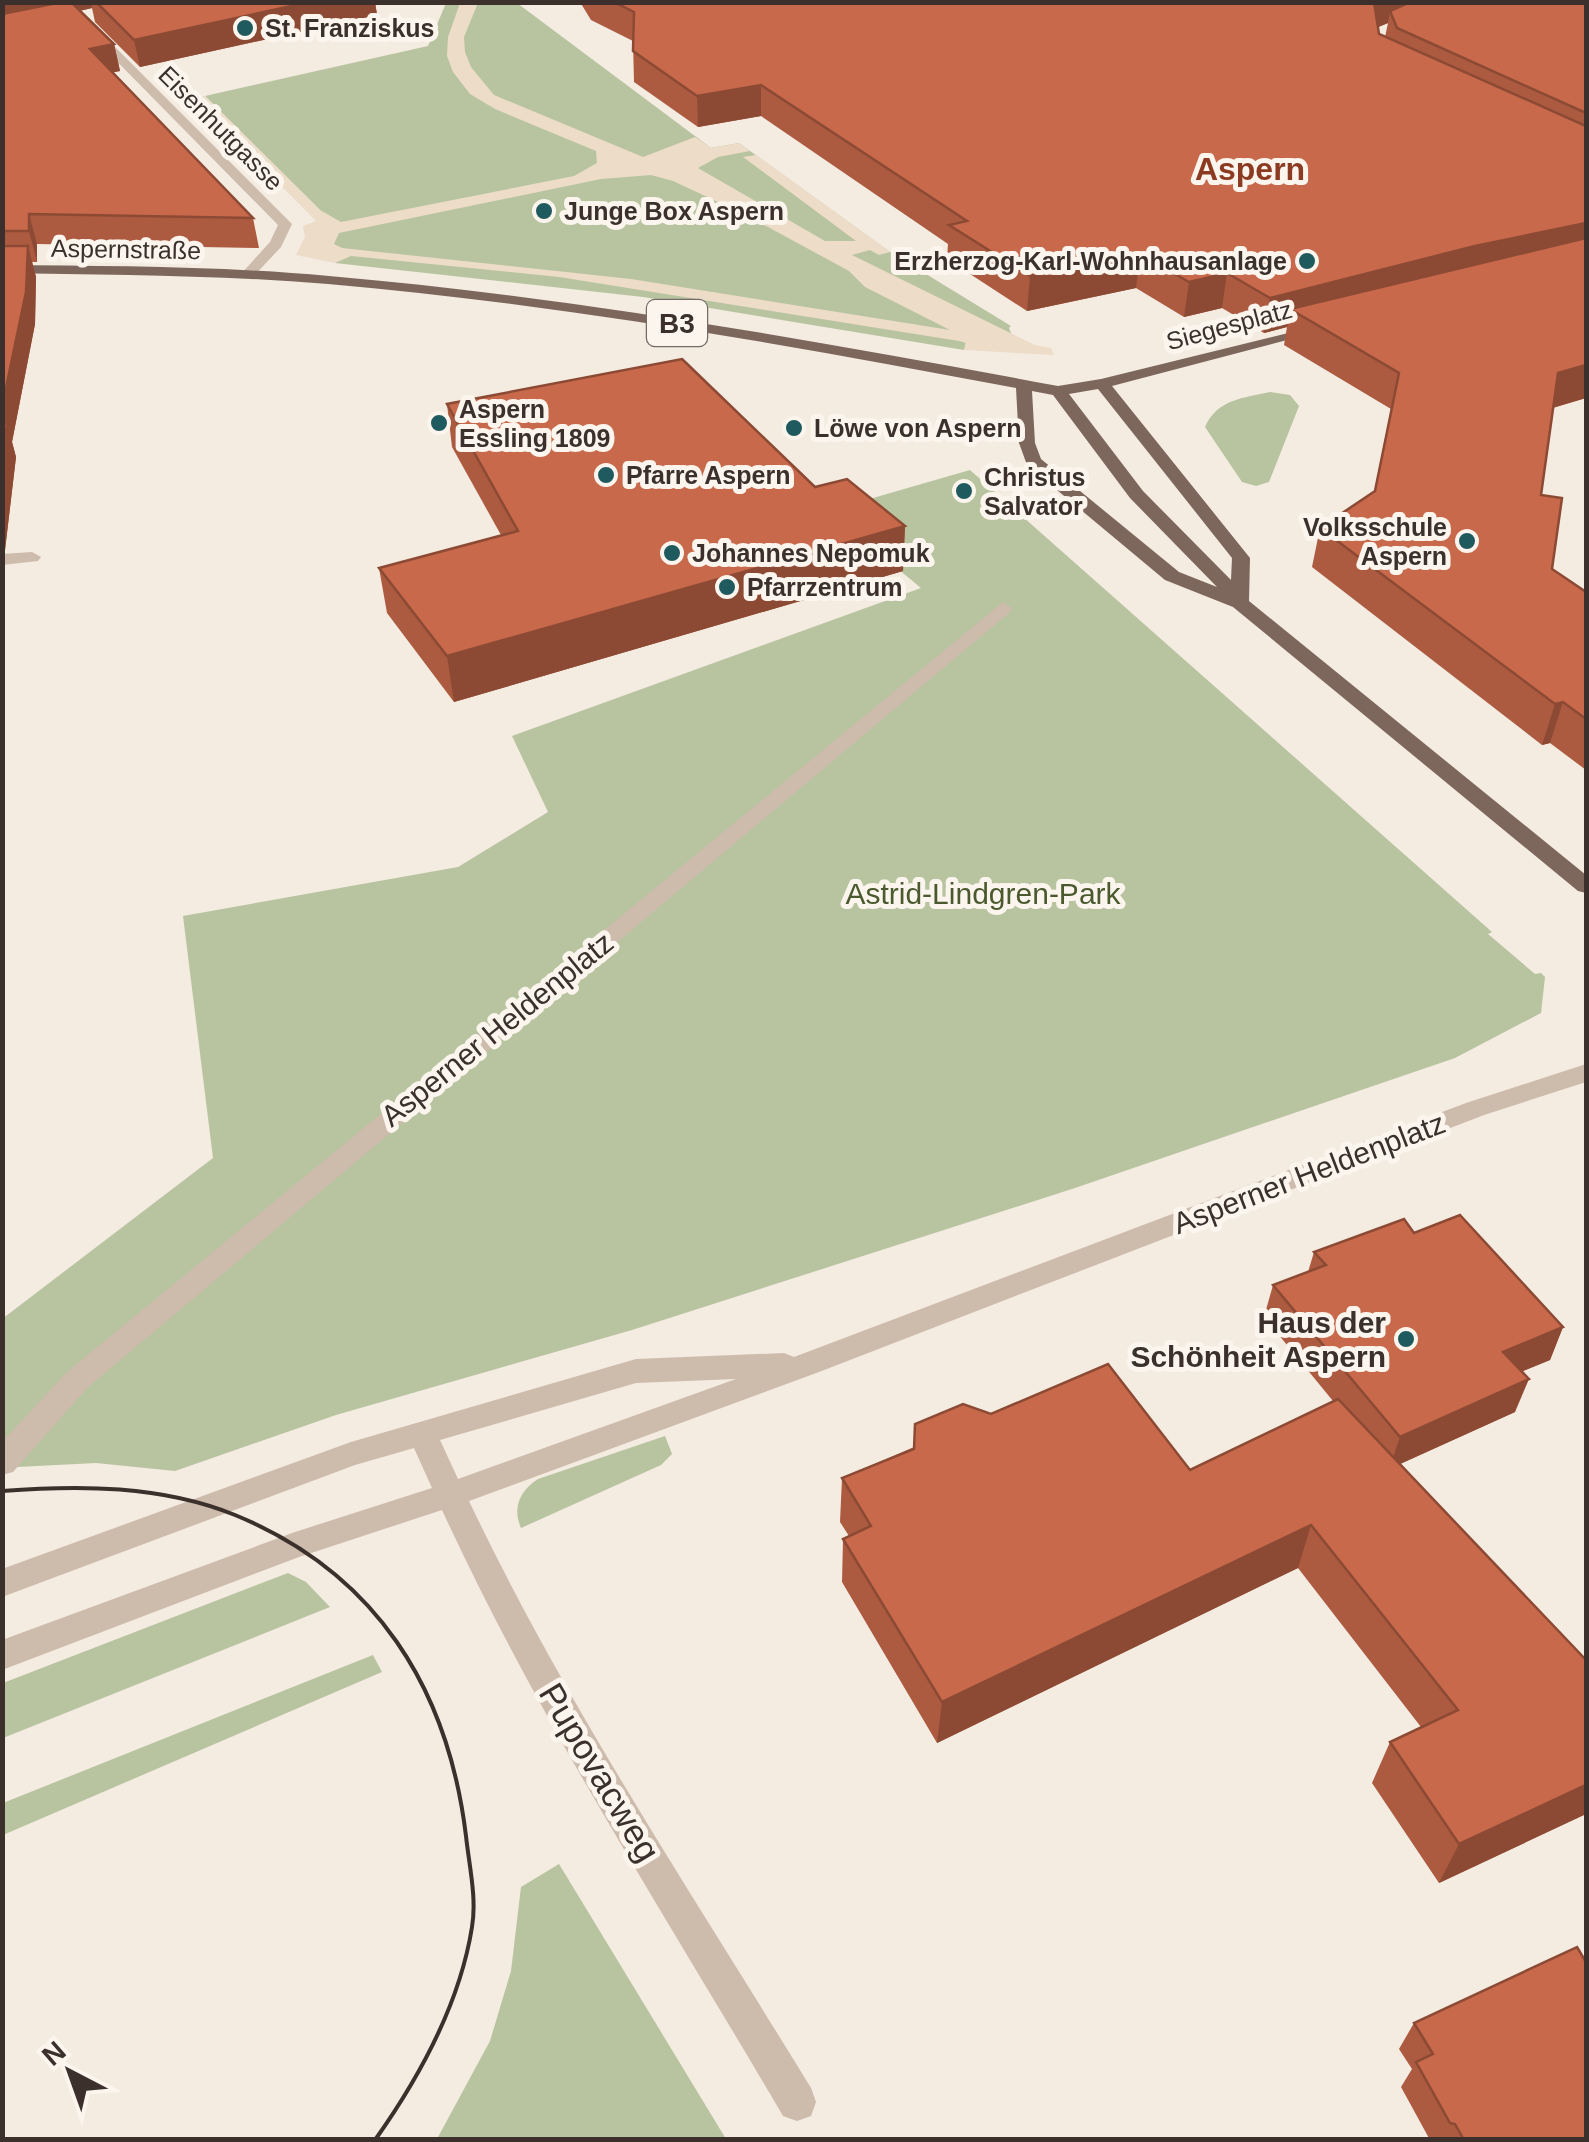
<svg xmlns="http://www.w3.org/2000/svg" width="1589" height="2142" viewBox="0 0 1589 2142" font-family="Helvetica,sans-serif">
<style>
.green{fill:#b8c4a0}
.plaza{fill:#ecdcc8;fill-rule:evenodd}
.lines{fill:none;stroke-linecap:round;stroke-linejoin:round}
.minor{fill:#cdbbac;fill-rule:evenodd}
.major{fill:#7d675c;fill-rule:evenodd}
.tram{stroke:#3b302b;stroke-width:4}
.wall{fill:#ac5a40;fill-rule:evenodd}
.shaded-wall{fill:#8c4a34}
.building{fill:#c8694b;stroke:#8c4a34;stroke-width:2.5}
.poi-dot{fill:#1f5a5e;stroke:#fbf5ee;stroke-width:4}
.labels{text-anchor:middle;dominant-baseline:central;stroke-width:10;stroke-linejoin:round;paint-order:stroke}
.far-poi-label{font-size:25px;font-weight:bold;fill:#3b302b;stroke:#fbf5ee;text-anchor:start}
.far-street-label{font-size:25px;fill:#3b302b;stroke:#fbf5ee}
.shield{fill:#fbf5ee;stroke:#756b66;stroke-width:2.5}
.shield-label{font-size:28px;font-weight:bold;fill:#3b302b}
.park-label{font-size:30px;fill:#4a5a2e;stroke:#fbf5ee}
.street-label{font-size:30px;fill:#3b302b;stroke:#fbf5ee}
.poi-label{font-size:30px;font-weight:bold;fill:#3b302b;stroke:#fbf5ee;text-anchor:end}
.far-district-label{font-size:32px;font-weight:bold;fill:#8c3b22;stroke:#fbf5ee}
.near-street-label{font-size:35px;fill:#3b302b;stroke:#fbf5ee}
</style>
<rect width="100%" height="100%" fill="#f4ebe1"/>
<!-- green -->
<g class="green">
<path d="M446 3H517L711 148 739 143 890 252 1011 326 1009 328 1018 350 966 342 964 350 643 297 335 263 339 259 320 254V210L205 96 428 46Z"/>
<path d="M1270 392 1290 395 1299 406 1269 482 1256 486 1242 482 1205 427C1217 399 1244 398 1270 392Z"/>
<path d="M970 470 1492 932 1488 934 1535 974 1541 973 1545 977 1541 1013 1455 1058 1075 1188 632 1330 336 1415 175 1471 96 1463 17 1467 3 1451 2 1319 213 1158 183 916 458 867 548 812 512 736 921 588 828 511Z"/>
<path d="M665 1436 672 1454 661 1465 521 1528C512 1507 520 1491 538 1479Z"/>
<path d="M288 1573 306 1582 330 1607 3 1738V1683Z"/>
<path d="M373 1655 382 1672 3 1835V1803Z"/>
<path d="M559 1864 726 2139H437L490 2041 511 1971 521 1887Z"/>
</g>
<!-- plaza -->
<path class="plaza" d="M460 3H478L464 37 465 52 471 67 494 95 643 157 695 137 711 148 739 143 750 151 718 157 698 168 825 241H856L743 157 756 155 890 252 879 255 870 250 852 255 1035 345 1051 348 1054 355 964 350 966 343 959 341 559 277 351 256 335 263 296 255 305 237 303 226 316 221 194 98 205 96 320 210 341 222 574 176 597 163 596 151 495 109 470 94 453 72 447 56 448 37ZM651 175 673 181 746 215 849 271 865 287 950 330 631 279 342 248 334 244 339 233 601 179Z"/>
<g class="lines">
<!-- minor -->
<g class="minor">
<path d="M91 31H99L292 224 281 247 252 278 240 275 270 242 278 225 91 35Z"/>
<path d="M32 552 41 557 38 561 2 565V554Z"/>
<path d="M1003 602 1012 608 1010 612 87 1388 13 1472 2 1475V1442L67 1372Z"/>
<path d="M1586 1064V1082L1484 1115 819 1372 469 1501C566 1705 693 1895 811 2088L816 2102 811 2116 797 2121 783 2116C666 1916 539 1721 442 1510L299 1557 2 1670V1640L295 1532 432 1488 414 1448 355 1465 2 1597V1569L351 1442 636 1359 784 1353 794 1357 1466 1103ZM736 1379 458 1479 440 1440 636 1383Z"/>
</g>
<!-- major -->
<path class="major" d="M2 265C111 266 221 266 329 276 574 297 817 341 1058 386L1101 379 1321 325V331L1112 386 1250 558 1249 601 1586 875V893L1578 891 1233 607 1165 580 1027 465 1019 443 1016 388C788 345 559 304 328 284 220 275 111 275 2 273ZM1098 389 1232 558 1231 580 1143 491 1069 394ZM1032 391 1053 395 1130 498 1217 587 1179 572 1041 459 1035 443Z"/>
<!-- tram -->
<path class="tram" d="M2 1491C79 1485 161 1485 235 1515 376 1573 448 1688 466 1836 469 1865 477 1898 472 1927 460 2003 419 2078 375 2140"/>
</g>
<!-- wall -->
<g class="wall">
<path d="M2 2H375L377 15 140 67 95 22 92 8 80 11 114 44 120 71 113 72 253 218 259 248 37 244V262H32L36 277 35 324 12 442 16 457 5 550 2 552Z"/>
<path d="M580 2H1586V398L1553 408 1541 495 1552 569 1586 592V770L1550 743 1542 745 1312 567 1320 528 1374 492 1391 409 1284 345 1287 327 1264 333 1222 308 1184 317 1136 288 1027 311 947 259 948 244 761 116 698 127 634 82 633 41 591 20ZM1388 23 1385 37 1379 34 1378 27Z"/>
<path d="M447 404 815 487 905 526 903 571 454 702 387 613 379 568 501 535 452 447Z"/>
<path d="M1414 1233 1563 1327 1550 1360 1521 1372 1515 1412 1400 1464 1586 1660V1814L1439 1883 1372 1783 1390 1742 1421 1727 1298 1568 937 1743 842 1582 843 1539 849 1536 840 1522 842 1478 991 1414 1190 1470 1333 1401 1264 1317 1273 1285 1308 1272 1314 1252Z"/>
<path d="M1414 2023 1586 2140H1430L1401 2087 1412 2069 1399 2049Z"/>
</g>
<!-- shaded-wall -->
<g class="shaded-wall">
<path d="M2 2H91L92 8 2 28Z"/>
<path d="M310 2H375L377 15 140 67 134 40Z"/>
<path d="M1374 2H1469L1390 11 1388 23 1369 31Z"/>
<path d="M114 44 120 71 96 76 90 49Z"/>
<path d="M761 85V116L698 127 697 96Z"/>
<path d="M29 214 37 244V262L29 231Z"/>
<path d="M1586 223V255L1290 309 1287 327 1264 333 1270 298 1475 246Z"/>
<path d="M28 246 36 277 35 324 12 442 16 457 5 550 2 552V407Z"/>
<path d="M1140 254 1136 288 1027 311 1030 276Z"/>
<path d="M1227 273 1222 308 1184 317 1189 282Z"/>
<path d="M1586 365V398L1548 409 1558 373Z"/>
<path d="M905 526 903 571 454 702 447 656Z"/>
<path d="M1563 702 1550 743 1542 745 1555 704Z"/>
<path d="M1563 1327 1550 1360 1490 1384 1503 1352Z"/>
<path d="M1529 1379 1515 1412 1389 1469 1400 1437Z"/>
<path d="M1311 1525 1298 1568 937 1743 942 1702Z"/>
<path d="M1586 1785V1814L1439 1883 1459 1844Z"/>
</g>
<!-- building -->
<g class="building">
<path d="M62 2H71L114 44 90 49 253 218 29 214V231H2V14Z"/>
<path d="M96 2H310L134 40Z"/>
<path d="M614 2H1374L1379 34 1586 126V223L1475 246 1270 298 1227 273 1189 282 1140 254 1030 276 949 225 967 221 761 85 697 96 633 51 634 12Z"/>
<path d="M1410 2H1586V113L1397 28 1390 11Z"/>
<path d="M1586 238V365L1558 373 1541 495 1562 498 1552 569 1586 592V719L1563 702 1555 704 1320 528 1375 491 1399 373 1290 309Z"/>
<path d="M2 246H28L26 292 2 407Z"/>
<path d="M682 359 815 487 847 479 905 526 447 656 379 568 518 531 447 404Z"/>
<path d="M2 424H7L2 455Z"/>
<path d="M1460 1215 1563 1327 1503 1352 1529 1379 1400 1437 1273 1285 1326 1265 1314 1252 1404 1219 1414 1233Z"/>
<path d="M1108 1364 1190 1470 1338 1399 1586 1660V1785L1459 1844 1390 1742 1458 1710 1311 1525 942 1702 843 1539 871 1526 842 1478 914 1449 915 1424 963 1404 991 1414Z"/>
<path d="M1577 1947 1586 1962V2140H1464L1455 2124 1450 2123 1416 2062 1433 2054 1414 2023Z"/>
</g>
<!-- markers -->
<g class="poi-dot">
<circle cx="245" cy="28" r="10"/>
<circle cx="544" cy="211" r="10"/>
<circle cx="1307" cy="261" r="10"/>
<circle cx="439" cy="423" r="10"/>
<circle cx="794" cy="428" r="10"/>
<circle cx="606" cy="475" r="10"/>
<circle cx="964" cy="491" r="10"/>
<circle cx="1467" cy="541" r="10"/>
<circle cx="672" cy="553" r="10"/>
<circle cx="727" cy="587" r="10"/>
<circle cx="1406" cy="1339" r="10"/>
</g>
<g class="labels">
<!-- far-poi labels -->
<g class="far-poi-label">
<text x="265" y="28">St. Franziskus</text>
<text x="564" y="211">Junge Box Aspern</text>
<text x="1287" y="261" text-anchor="end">Erzherzog-Karl-Wohnhausanlage</text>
<text x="459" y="409">Aspern<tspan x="459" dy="29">Essling 1809</tspan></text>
<text x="814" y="428">Löwe von Aspern</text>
<text x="626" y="475">Pfarre Aspern</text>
<text x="984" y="477">Christus<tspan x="984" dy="29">Salvator</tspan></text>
<text x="1447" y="527" text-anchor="end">Volksschule<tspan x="1447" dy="29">Aspern</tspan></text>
<text x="692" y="553">Johannes Nepomuk</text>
<text x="747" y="587">Pfarrzentrum</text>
</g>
<!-- far-street labels -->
<g class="far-street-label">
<text transform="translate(221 128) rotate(45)">Eisenhutgasse</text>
<text transform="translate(126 249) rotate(1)">Aspernstraße</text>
<text transform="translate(1229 325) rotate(-15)">Siegesplatz</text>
</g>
<!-- shield labels -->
<rect class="shield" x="647" y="300" width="60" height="46" rx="8"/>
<g class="shield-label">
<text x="677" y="323">B3</text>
</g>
<!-- park labels -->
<g class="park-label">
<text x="983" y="893">Astrid-Lindgren-Park</text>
</g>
<!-- street labels -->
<g class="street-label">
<text transform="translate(497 1029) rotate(-39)">Asperner Heldenplatz</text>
<text transform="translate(1309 1173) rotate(-21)">Asperner Heldenplatz</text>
</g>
<!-- poi labels -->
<g class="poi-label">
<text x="1386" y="1322">Haus der<tspan x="1386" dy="34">Schönheit Aspern</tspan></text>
</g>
<!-- far-district labels -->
<g class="far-district-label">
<text x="1250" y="169">Aspern</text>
</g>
<!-- near-street labels -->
<g class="near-street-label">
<text transform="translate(600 1772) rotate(59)">Pupovacweg</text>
</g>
</g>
<!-- border -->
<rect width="1589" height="2142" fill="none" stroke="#3b302b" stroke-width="10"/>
<!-- north arrow -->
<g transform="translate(70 2072) rotate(319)" stroke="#fbf5ee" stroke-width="8" paint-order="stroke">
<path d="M0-8L18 38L0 25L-18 38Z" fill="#3b302b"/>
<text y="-15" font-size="28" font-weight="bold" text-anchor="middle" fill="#3b302b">N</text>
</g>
</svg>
